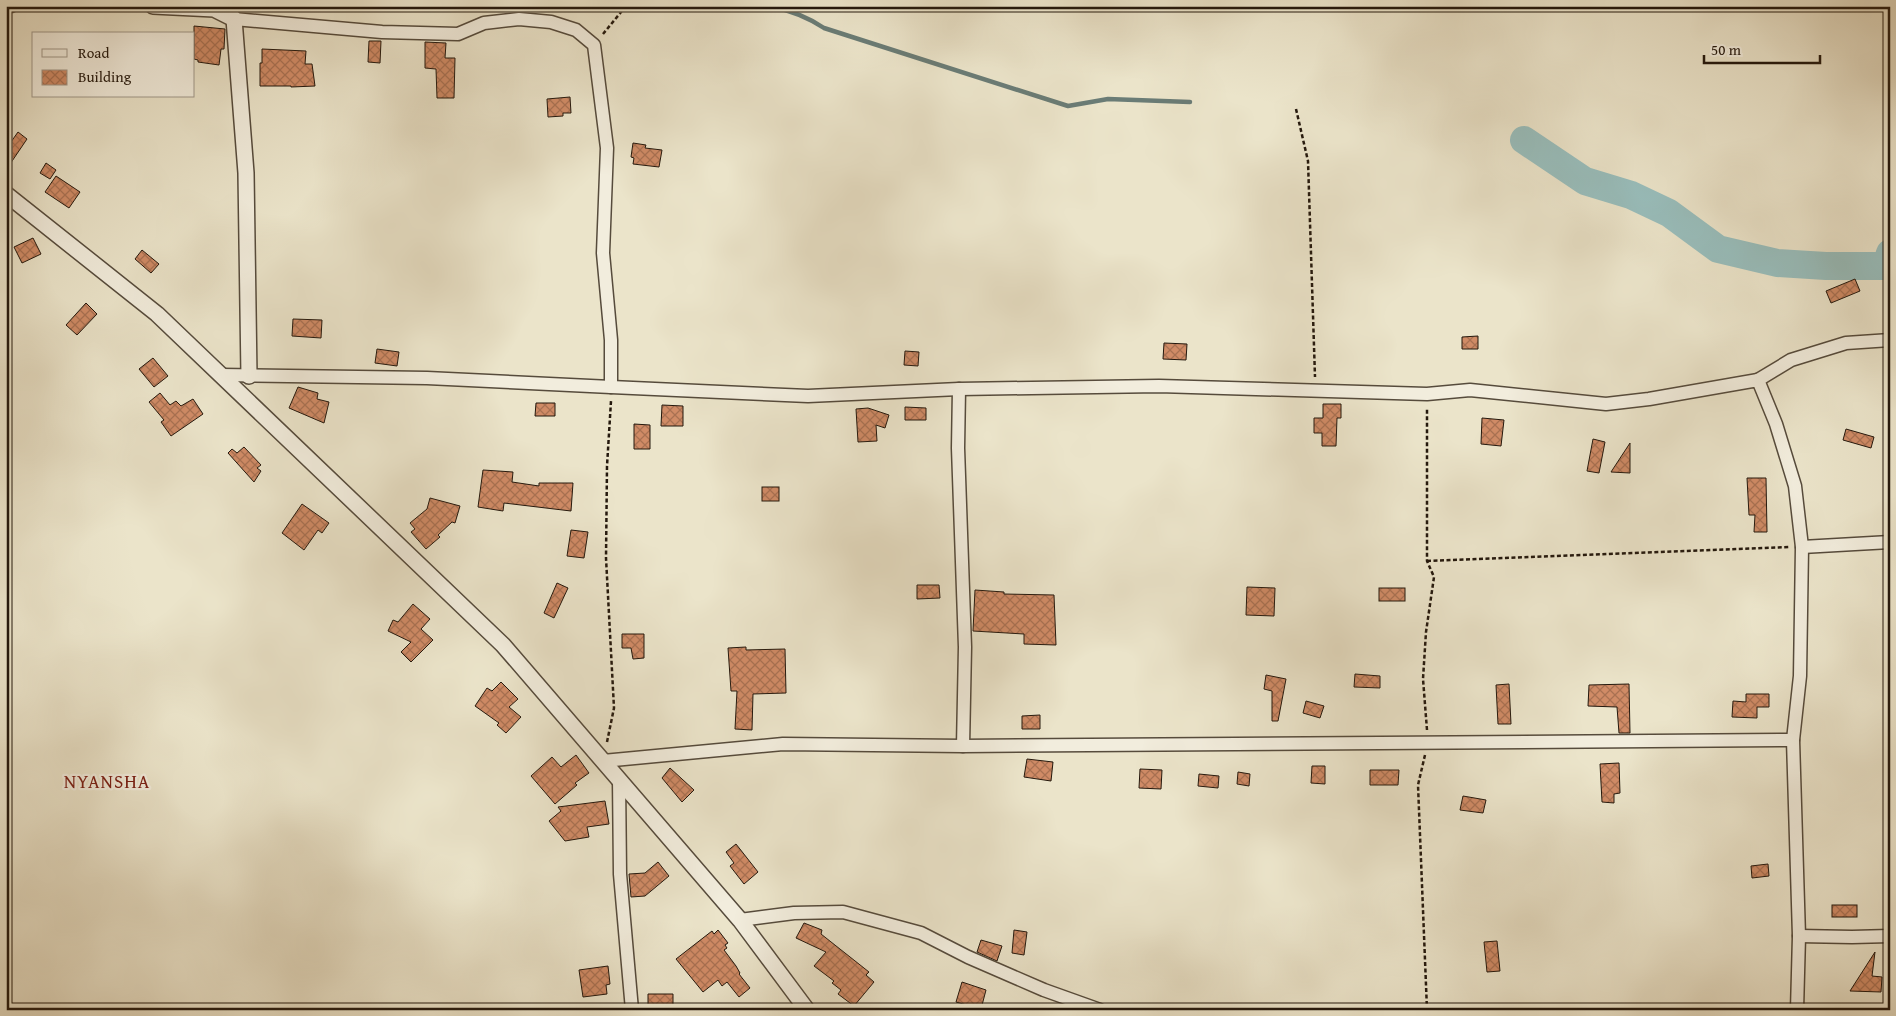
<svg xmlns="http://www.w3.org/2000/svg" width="1896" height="1016" viewBox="0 0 1896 1016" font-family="'Gentium Book Plus',serif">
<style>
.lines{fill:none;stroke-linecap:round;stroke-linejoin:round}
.stream{stroke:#6a7c76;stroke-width:4.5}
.river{stroke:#99bebc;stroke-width:28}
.building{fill:url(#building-cross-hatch);stroke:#24180d}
.minor-casing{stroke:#564b3c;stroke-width:15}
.tertiary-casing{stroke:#564b3c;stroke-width:18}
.path{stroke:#24180d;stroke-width:2.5;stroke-dasharray:4 2.5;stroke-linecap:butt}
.minor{stroke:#f2eddd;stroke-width:12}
.tertiary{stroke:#f2eddd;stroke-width:15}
.labels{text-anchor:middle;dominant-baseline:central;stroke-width:4.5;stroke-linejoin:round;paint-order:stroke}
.quarter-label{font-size:19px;letter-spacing:1px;fill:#7a1f14;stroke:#f2eddd}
</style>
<defs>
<pattern id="building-cross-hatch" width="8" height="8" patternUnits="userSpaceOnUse" patternTransform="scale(1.25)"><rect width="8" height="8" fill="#d08b66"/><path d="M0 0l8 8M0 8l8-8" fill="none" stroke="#a97152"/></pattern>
</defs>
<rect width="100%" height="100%" fill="#ebe4ca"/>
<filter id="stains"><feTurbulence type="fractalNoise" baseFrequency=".004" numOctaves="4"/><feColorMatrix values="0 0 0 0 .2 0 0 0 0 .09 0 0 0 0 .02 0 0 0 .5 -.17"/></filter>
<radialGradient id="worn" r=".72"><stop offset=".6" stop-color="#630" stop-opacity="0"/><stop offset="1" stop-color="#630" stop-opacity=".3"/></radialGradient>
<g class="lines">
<!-- stream -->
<path class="stream" d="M769 6C789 10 806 16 824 28L1068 106 1108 99 1190 102"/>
<!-- river -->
<path class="river" d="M1524 140 1585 181 1631 195 1669 213 1718 249 1777 263 1826 266H1886L1890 253"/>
</g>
<!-- building -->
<g class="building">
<path d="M194 26 225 29 224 49H221L219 65 198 62V60L194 59Z"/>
<path d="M369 41H381L380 63 368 62Z"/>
<path d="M425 42 446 43 445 58H455L454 98H437L436 69 425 68Z"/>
<path d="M262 49 306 51 305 64H312L315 86 291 87V86H260V63H262Z"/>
<path d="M570 97 571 113H563V116L548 117 547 99Z"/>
<path d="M18 132 27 139 6 170V149Z"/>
<path d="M633 143 646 145 645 148 662 150 659 167 633 164 634 158 631 157Z"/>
<path d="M46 163 56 170 50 179 40 173Z"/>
<path d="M56 176 80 192 69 208 45 192Z"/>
<path d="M33 238 41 254 22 263 14 247Z"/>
<path d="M142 250 159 264 151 273 135 259Z"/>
<path d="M1855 279 1860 291 1831 303 1826 291Z"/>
<path d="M86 303 97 314 77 335 66 325Z"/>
<path d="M293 319 322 320 321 338 292 336Z"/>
<path d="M1478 336V349H1462V337Z"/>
<path d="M1164 343 1187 344 1186 360 1163 359Z"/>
<path d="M377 349 399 352 397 366 375 363Z"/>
<path d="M905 351 919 352 918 366 904 365Z"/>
<path d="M153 358 168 376 154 387 139 369Z"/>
<path d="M298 387 318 393 317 399 329 402 324 423 289 408Z"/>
<path d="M160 393 170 405 176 401 181 406 193 399 203 414 171 436 161 422 164 420 149 402Z"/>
<path d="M536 403H555V416H535Z"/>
<path d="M1323 404H1341V418H1337L1336 446H1322V433H1314V418H1323Z"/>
<path d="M662 405 683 406V426H661Z"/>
<path d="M905 407 926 408V420H905Z"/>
<path d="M868 408 889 415 885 428 876 425 877 441 858 442 856 409Z"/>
<path d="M1482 418 1504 420 1501 446 1481 444Z"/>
<path d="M634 424 650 425V449H634Z"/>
<path d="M1846 429 1874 437 1871 448 1843 440Z"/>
<path d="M1593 439 1605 442 1599 473 1587 471Z"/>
<path d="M1630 443V473L1611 472Z"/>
<path d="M244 447 261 465 257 468 261 471 254 482 228 453 232 449 237 453Z"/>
<path d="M483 470 513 472 512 482 539 486V483H573L571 511 504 503 503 511 478 507Z"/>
<path d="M1747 478H1766L1767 532H1754L1755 515H1749Z"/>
<rect x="762" y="487" width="17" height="14"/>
<path d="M430 498 460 506 455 523 452 522 438 535 440 537 426 549 411 532 415 529 410 523 427 509Z"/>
<path d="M302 504 329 523 322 533 318 530 304 550 282 533Z"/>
<path d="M571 530 588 532 584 558 567 556Z"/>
<path d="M557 583 568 588 554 618 544 613Z"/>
<path d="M917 585H939L940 598 917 599Z"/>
<path d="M1247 587 1275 588 1274 616 1246 615Z"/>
<rect x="1379" y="588" width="26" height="13"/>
<path d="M975 590 1004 592V594L1054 595 1056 645 1024 644V634L973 631Z"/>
<path d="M413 604 430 619 421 629 433 640 411 662 401 652 411 642 388 631 393 620 398 622Z"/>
<path d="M622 634H644V658L633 659 631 648H622Z"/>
<path d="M746 647V650L785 649 786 693 753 694 752 730 735 729 737 691H731L728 648Z"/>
<path d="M1355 674 1380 676V688L1354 687Z"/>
<path d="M1266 675 1286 679 1278 721H1272V691L1264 689Z"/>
<path d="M501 682 518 699 509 707 521 717 506 733 497 725 499 723 475 706 487 688 492 691Z"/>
<path d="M1509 684 1511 724H1498L1496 685Z"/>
<path d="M1629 684 1630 733H1619L1617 707 1588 706 1589 685Z"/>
<path d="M1746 694H1769V707H1757V718L1732 717 1733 701 1746 702Z"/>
<path d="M1306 701 1324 706 1320 718 1303 713Z"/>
<path d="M1040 715V729H1022V716Z"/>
<path d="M576 755 589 773 575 783 577 785 555 804 531 776 552 757 561 767Z"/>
<path d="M1027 759 1053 762 1051 781 1024 777Z"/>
<path d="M1619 763 1620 793 1614 794V803L1602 802 1600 764Z"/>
<path d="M1312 766H1325V784L1311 783Z"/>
<path d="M670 768 694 790 682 802 662 778Z"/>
<path d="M1140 769 1162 770 1161 789 1139 788Z"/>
<path d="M1370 770H1399L1398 785H1370Z"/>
<path d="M1238 772 1250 774 1249 786 1237 784Z"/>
<path d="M1199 774 1219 776 1218 788 1198 786Z"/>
<path d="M1463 796 1486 800 1483 813 1460 810Z"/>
<path d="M605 801 609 824 587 827 589 837 565 841 549 821 561 811 558 807Z"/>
<path d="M736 844 758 872 744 884 730 866 734 863 726 852Z"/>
<path d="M658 862 669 876 645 896 631 897 629 874 645 873Z"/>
<path d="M1768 864 1769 876 1752 878 1751 866Z"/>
<rect x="1832" y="905" width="25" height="12"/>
<path d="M804 923 822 930 821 934 869 972 866 975 874 982 854 1006 838 994 841 990 832 983 834 981 814 966 826 952 796 938Z"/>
<path d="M718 930 728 943 725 945 727 948 724 950 736 966 740 973 739 974 750 988 739 997 727 982 722 986 718 980 703 992 676 959 712 931 714 934Z"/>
<path d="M1014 930 1027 932 1024 955 1012 953Z"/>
<path d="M981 940 1002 946 997 961 977 952Z"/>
<path d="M1497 941 1500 971 1487 972 1484 942Z"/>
<path d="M1875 952 1872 976 1882 977 1881 992 1850 991Z"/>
<path d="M608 966 610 984 606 985 607 994 583 997 579 970Z"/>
<path d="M962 982 986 990 981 1009 956 1002Z"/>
<path d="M648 994H673V1009L648 1010Z"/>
</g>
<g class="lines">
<!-- minor casing -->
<g class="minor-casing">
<g id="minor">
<path d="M221 375 427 378 611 387V340L603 253 607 148 594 45 576 30 551 22 519 19 484 23 458 34 382 32 234 19 230 6"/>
<path d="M1758 380 1791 360 1846 343 1890 340"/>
<path d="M611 387 808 396 959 389 1159 386 1427 394 1470 390 1606 404 1649 399 1758 380 1776 424 1795 486 1802 547 1800 676 1793 740 1799 936 1797 1010"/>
<path d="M959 389 958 448 965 647 963 746"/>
<path d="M1802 547 1890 542"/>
<path d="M603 761 783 744 963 746 1793 740"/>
<path d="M619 779 620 874 632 1010"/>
<path d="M740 920 794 913 843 912 921 933 968 957 1044 990 1100 1010"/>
<path d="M1799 936 1852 937 1890 936"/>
</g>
</g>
<!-- tertiary casing -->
<g class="tertiary-casing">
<g id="tertiary">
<path d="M153 6 214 9 234 19 246 173 249 376"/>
<path d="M6 194 157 314 503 645 740 920 807 1010"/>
</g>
</g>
<!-- path -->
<g class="path">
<path d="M6 15 15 11 38 6"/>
<path d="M603 34 626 6"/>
<path d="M1296 109 1308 161 1315 377"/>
<path d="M1427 561 1790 547"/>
<path d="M1427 730 1423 679 1426 632 1434 577 1427 561V408"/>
<path d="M607 742 614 708 606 558 607 466 611 401"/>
<path d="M1425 755 1418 785 1427 1010"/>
</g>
<!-- minor -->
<use href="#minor" class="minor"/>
<!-- tertiary -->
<use href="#tertiary" class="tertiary"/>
</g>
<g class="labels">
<!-- quarter labels -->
<g class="quarter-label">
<text x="107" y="781">NYANSHA</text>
</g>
</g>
<!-- margin -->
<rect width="1896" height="1016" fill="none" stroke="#ebe4ca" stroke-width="25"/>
<rect x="8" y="8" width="1881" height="1001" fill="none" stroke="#24180d" stroke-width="2.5"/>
<rect x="12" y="12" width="1871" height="991" fill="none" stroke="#24180d"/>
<!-- legend -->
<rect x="32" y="32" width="162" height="65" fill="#f2eddd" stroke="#a0988a"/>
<rect x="42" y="49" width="25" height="8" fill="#f2eddd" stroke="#a0988a"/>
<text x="78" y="58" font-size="15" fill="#24180d">Road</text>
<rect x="42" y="70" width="25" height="15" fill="url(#building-cross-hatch)" stroke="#a0988a"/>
<text x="78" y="82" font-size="15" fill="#24180d">Building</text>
<!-- scale -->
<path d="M1704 55v8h116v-8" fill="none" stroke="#24180d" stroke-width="2.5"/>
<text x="1711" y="55" font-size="15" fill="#24180d" stroke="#f2eddd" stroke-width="4" paint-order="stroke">50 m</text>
<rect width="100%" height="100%" filter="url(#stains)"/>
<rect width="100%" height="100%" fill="url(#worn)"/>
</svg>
